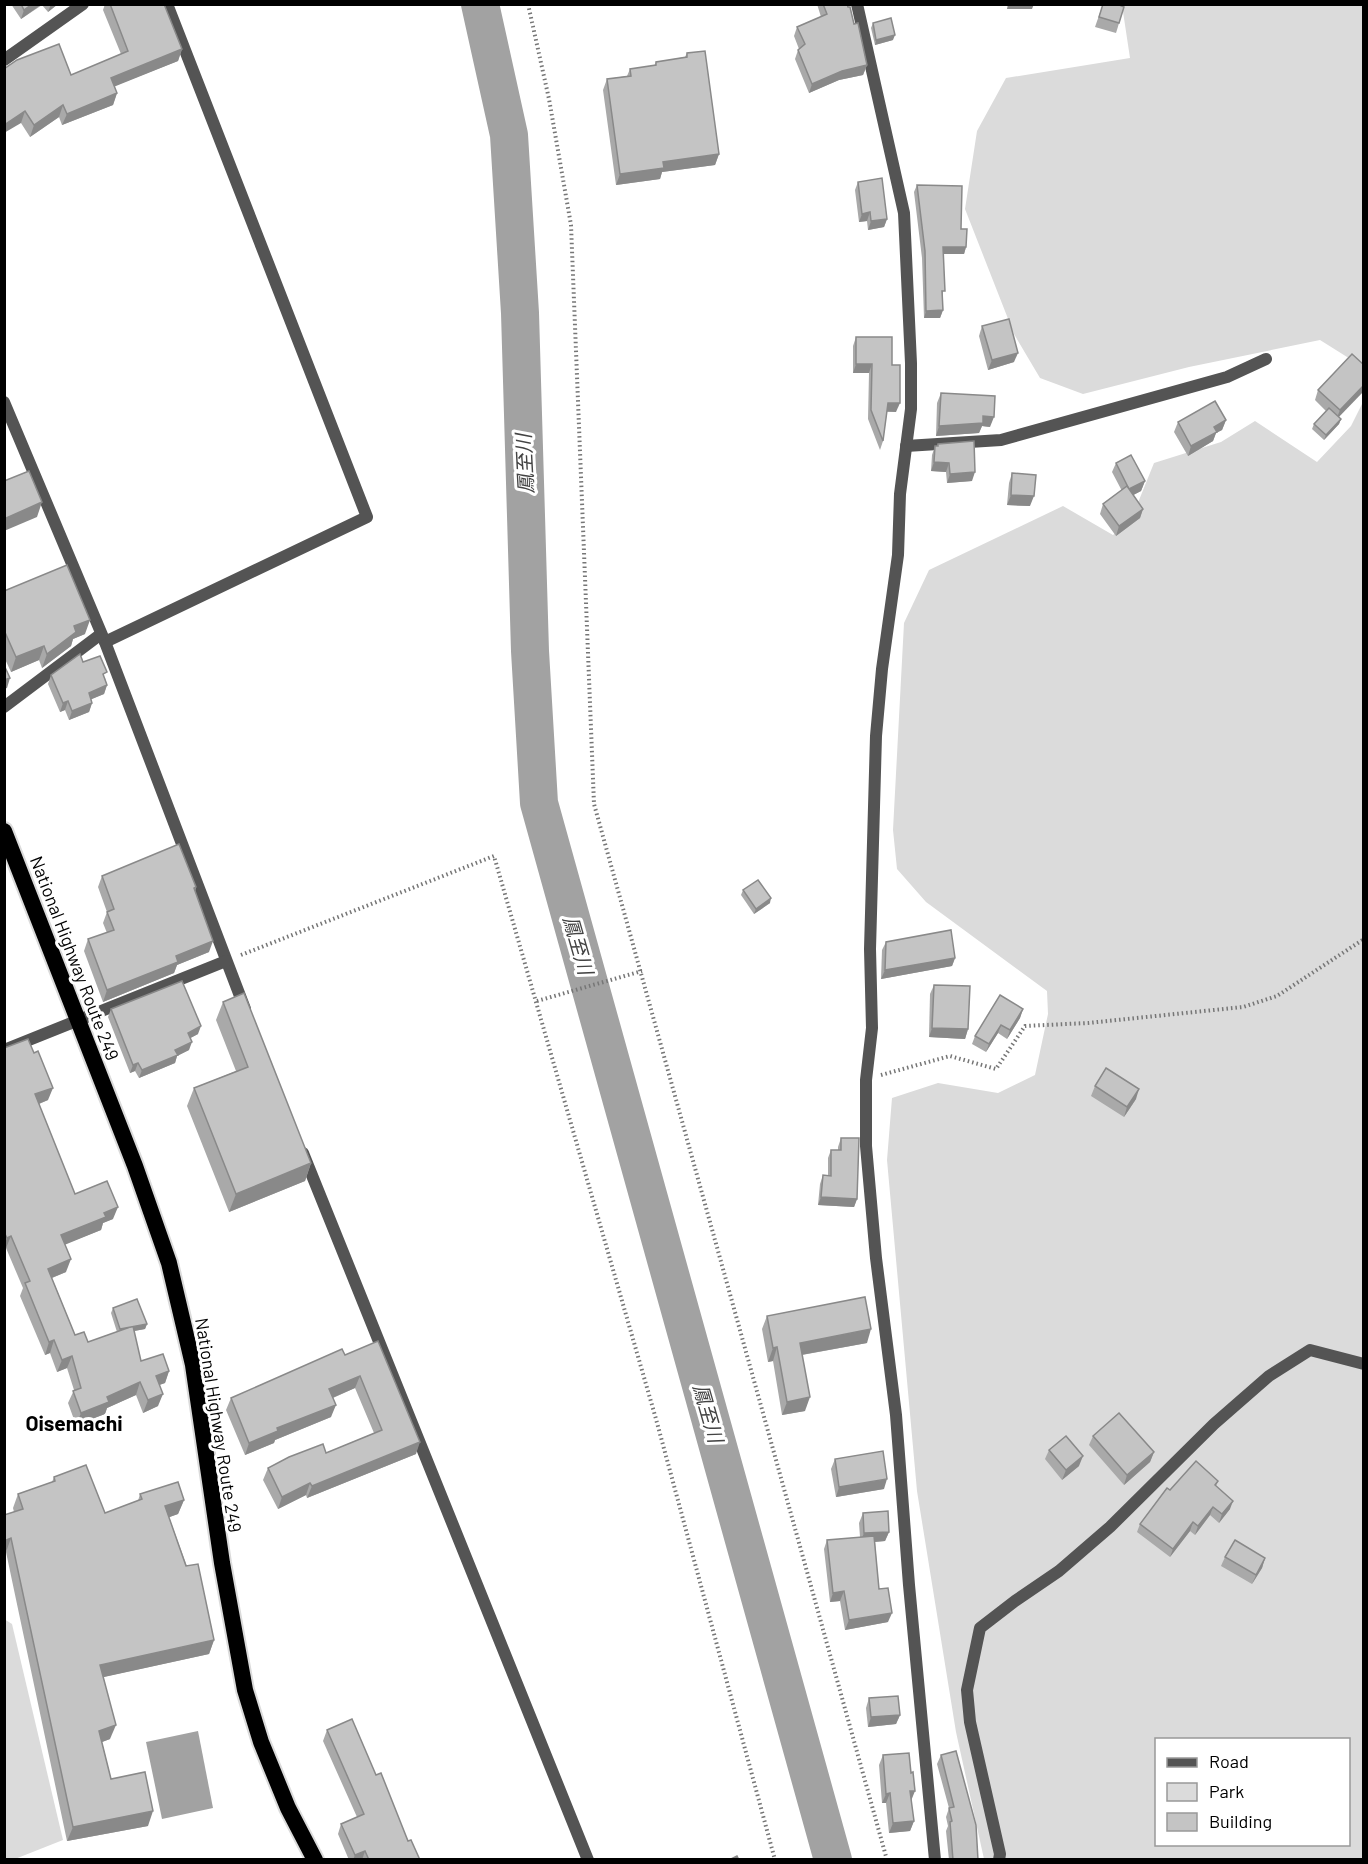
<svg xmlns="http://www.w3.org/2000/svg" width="1368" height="1864" viewBox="0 0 1368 1864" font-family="Barlow,'Noto Sans JP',sans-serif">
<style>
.green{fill:#dbdbdb;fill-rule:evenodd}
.water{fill:#a2a2a2}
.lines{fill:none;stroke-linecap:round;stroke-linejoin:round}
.river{stroke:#a2a2a2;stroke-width:38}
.trunk-casing{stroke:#dbdbdb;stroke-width:20}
.path{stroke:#767676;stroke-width:4;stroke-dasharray:1.5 3;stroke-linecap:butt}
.minor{stroke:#545454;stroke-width:12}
.trunk{stroke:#000;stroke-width:16}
.wall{fill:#a9a9a9}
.shaded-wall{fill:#898989}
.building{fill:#c4c4c4;stroke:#898989;stroke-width:1.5}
.labels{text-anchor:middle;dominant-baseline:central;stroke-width:6;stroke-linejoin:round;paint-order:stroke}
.street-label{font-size:18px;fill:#000;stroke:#fff}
.water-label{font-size:20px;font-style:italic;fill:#434343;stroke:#fff}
.quarter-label{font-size:21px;font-weight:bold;fill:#000;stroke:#fff}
</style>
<rect width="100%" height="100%" fill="#fff"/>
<!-- green -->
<g class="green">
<path d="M1122 5H1363V367L1320 340 1189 367 1083 394 1040 378 1014 334 965 209 977 131 1006 78 1130 58Z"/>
<path d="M1363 402V1859H984L956 1732 917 1491 887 1160 892 1098 938 1083 998 1093 1035 1075 1048 1014 1047 991 926 902 897 869 893 830 904 623 929 570 1063 506 1113 535 1131 520 1154 463 1221 442 1255 421 1317 462 1351 426ZM1156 1740H1348V1844H1156Z"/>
<path d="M4 1619 12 1624 63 1840 15 1859H4Z"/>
</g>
<!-- water -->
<path class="water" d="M198 1731 213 1808 162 1819 146 1742Z"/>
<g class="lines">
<!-- river -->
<path class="river" d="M480 4 509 135 520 313 530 651 539 803 833 1860"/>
<!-- trunk casing -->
<g class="trunk-casing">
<path id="trunk" d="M4 831 135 1166 169 1263 193 1365 222 1563 245 1690 261 1742 288 1808 315 1860"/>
</g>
<!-- path -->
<g class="path">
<path d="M528 4 549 99 571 225 594 804 887 1860"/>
<path d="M241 955 494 856 656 1419 775 1860"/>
<path d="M537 1001 642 971"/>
<path d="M881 1075 950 1056 996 1069 1025 1026 1088 1023 1243 1007 1277 996 1364 939"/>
</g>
<!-- minor -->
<g class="minor">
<path d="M857 4 904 213 911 363V409L900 494 898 555 882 669 876 736 870 949 872 1028 866 1080V1146L876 1258 896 1415 909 1585 935 1860"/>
<path d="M4 60 83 4"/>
<path d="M4 402 105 642 245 1009"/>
<path d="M906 446 1001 440 1227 377 1266 359"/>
<path d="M105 642 367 517 167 4"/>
<path d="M4 707 101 634"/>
<path d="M4 1050 226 961"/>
<path d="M303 1153 588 1860"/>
<path d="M999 1860 1000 1854 970 1722 967 1690 980 1628 1015 1601 1059 1571 1110 1527 1214 1424 1269 1376 1310 1350 1364 1364"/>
</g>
<!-- trunk -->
<use href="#trunk" class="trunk"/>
</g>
<!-- wall -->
<g class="wall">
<path d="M11 4H58L48 12 42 5 21 19Z"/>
<path d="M105 4H164L182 49 178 61 114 86 117 93 113 105 62 125 59 117 30 137 21 123 4 69 71 75 121 54 103 10Z"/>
<path d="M817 4H847L867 65 863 75 839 80 809 93 795 59 798 50 799 49 794 36 797 27 821 17Z"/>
<path d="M1103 4 1124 7 1116 33 1095 27Z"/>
<path d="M873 23 893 40 875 45 871 28Z"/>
<path d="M687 53 719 154 715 165 662 172 660 179 616 185 603 90 607 79 627 76 630 69 654 66 656 62 685 57Z"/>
<path d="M858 182 887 219 884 227 868 230 867 221 859 222 855 190Z"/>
<path d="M917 185 961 229 966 247 964 254H943V310L940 318H924L922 258 914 192Z"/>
<path d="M982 326 1014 362 988 370 979 336Z"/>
<path d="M856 337 892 365 896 412H887L883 441 880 450 868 419 869 373H853V346Z"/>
<path d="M1352 354 1339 417 1341 419 1339 424 1324 440 1312 429 1314 424 1326 411 1315 400 1318 390Z"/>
<path d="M941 393 990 427 982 426 979 433 936 436 937 403Z"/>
<path d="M1226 420 1222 430 1216 433 1213 441 1188 456 1174 432 1178 422Z"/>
<path d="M938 444 972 481 947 483 946 472 931 471 932 455 935 446H937Z"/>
<path d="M1116 463 1145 481 1141 491 1133 495 1143 509 1140 518 1116 536 1100 514 1103 504 1122 491 1112 472Z"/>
<path d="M1012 473 1030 506 1007 505 1009 483Z"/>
<path d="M4 591 85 634 73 639 71 646 42 668 39 660 11 672 4 657Z"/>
<path d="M83 662 105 678 107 685 104 694 91 699 92 703 89 712 69 720 65 710 60 712 48 684 51 675Z"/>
<path d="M102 876 196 887 195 892 209 952 177 965 174 973 103 1002 84 951 88 939 107 933 103 923 107 912 98 887Z"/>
<path d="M743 890 770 903 754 914 741 895Z"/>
<path d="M886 942 955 958 952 966 881 979 882 950Z"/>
<path d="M934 985 968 1029 965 1039 929 1037 930 994Z"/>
<path d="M223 1002 311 1163 305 1181 229 1212 187 1106 194 1088 236 1071 216 1020Z"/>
<path d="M111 1009 198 1034 190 1038 189 1050 177 1056 175 1063 139 1078 135 1071 130 1073 108 1017Z"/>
<path d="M1023 1009 1020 1018 1007 1039 998 1033 986 1052 972 1044 975 1036Z"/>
<path d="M4 1048 48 1100 39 1104 75 1194 113 1219 103 1223 101 1230 65 1244 66 1272 52 1278 75 1335 88 1342 117 1332 111 1313 113 1308 147 1324 145 1329 134 1331 141 1361 169 1371 165 1383 159 1385 158 1406 143 1413 136 1395 107 1408 105 1414 76 1425 68 1403 74 1390 67 1368 57 1372 50 1353 45 1355 20 1296 23 1288 6 1248 4 1249Z"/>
<path d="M1095 1086 1136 1099 1124 1117 1091 1096Z"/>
<path d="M841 1138 857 1199 854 1207 818 1205 820 1184 823 1175 828 1176V1158L831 1150H838V1147Z"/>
<path d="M767 1316 867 1343 802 1355 805 1411 782 1415 773 1361 768 1362 762 1329Z"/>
<path d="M345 1355 416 1454 307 1498 306 1495 278 1509 263 1480 268 1468 326 1453 374 1433 355 1388 333 1398 331 1417 275 1440 274 1443 245 1455 226 1410 231 1398Z"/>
<path d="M1093 1436 1154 1452 1150 1462 1124 1485 1089 1445Z"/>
<path d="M1049 1450 1079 1466 1062 1480 1045 1459Z"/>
<path d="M835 1459 884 1489 836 1497 831 1469Z"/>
<path d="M54 1477 105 1513 138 1501 140 1494 184 1500 178 1514 169 1517 214 1640 209 1654 103 1677 110 1739 102 1742 111 1779 148 1826 67 1841 6 1552 14 1512 13 1508 18 1494 52 1482Z"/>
<path d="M1218 1481 1216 1486 1230 1509 1219 1523 1210 1515 1195 1535 1190 1531 1170 1557 1137 1532 1140 1524 1170 1490Z"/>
<path d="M863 1513 889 1532 885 1541 875 1542 879 1589 888 1622 845 1630 840 1601 830 1602 824 1549 827 1540 860 1537 859 1523Z"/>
<path d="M1225 1557 1265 1558 1262 1568 1252 1584 1221 1566Z"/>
<path d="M869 1698 900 1715 896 1724 868 1727 866 1708Z"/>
<path d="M327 1730 376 1775 408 1841 420 1860H349L338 1834 341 1824 357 1817 323 1741Z"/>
<path d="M883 1755 914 1821 910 1831 889 1833 886 1803H882L879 1765Z"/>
<path d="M941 1755 978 1860H949L946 1831 948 1826 946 1817 949 1808 937 1764Z"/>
</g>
<!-- shaded-wall -->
<g class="shaded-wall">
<path d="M32 4H42L21 19 24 10Z"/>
<path d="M51 4H58L48 12Z"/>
<path d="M1008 4H1034L1032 9H1007Z"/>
<path d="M895 35 893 40 875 45 876 40Z"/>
<path d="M182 49 178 61 106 90 111 78Z"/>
<path d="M867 65 863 75 839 80 809 93 812 84 842 71Z"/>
<path d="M117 93 113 105 62 125 67 114Z"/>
<path d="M63 105 59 117 30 137 34 125Z"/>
<path d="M25 111 21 123 4 133V125Z"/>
<path d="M719 154 715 165 662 172 660 179 616 185 620 174 663 162Z"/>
<path d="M870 212 867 221 859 222 862 214Z"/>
<path d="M887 219 884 227 868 230 871 221Z"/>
<path d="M943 247H966L964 254H940Z"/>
<path d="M943 310 940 318H924L926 311Z"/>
<path d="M1018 353 1014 362 988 370 992 360Z"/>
<path d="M856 364H872L869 373H853Z"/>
<path d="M1364 385V391L1336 420 1340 410Z"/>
<path d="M888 403H900L896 412 884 411Z"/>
<path d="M983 416 994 417 990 427 982 426 979 433 936 436 939 426Z"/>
<path d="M1341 419 1339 424 1324 440 1326 435Z"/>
<path d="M1226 420 1222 430 1216 433 1213 441 1188 456 1191 446 1214 427Z"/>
<path d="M934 462 949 463 946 472 931 471Z"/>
<path d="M975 472 972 481 947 483 950 474Z"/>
<path d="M1145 481 1141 491 1126 499 1129 489Z"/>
<path d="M1011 495 1034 496 1030 506 1007 505Z"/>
<path d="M42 502 37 517 4 531V519Z"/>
<path d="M1143 509 1140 518 1116 536 1119 526Z"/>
<path d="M90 620 85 634 73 639 71 646 42 668 47 654 74 626Z"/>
<path d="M44 646 39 660 11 672 16 657Z"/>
<path d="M10 678 7 688 4 689V680Z"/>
<path d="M107 685 104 694 85 702 89 693Z"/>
<path d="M68 701 65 710 60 712 63 703Z"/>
<path d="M92 703 89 712 69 720 72 711Z"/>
<path d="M771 898 770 903 754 914 756 909Z"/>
<path d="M213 941 209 952 177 965 174 973 103 1002 107 990 176 956Z"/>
<path d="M955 958 952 966 881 979 885 970Z"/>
<path d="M1023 1009 1020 1018 1007 1039 1010 1030Z"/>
<path d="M1001 1025 998 1033 986 1052 989 1044Z"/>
<path d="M201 1026 198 1034 185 1041 188 1033Z"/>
<path d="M932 1028 968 1029 965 1039 929 1037Z"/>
<path d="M192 1042 189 1050 177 1056 175 1063 139 1078 142 1070 175 1050Z"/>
<path d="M138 1063 135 1071 130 1073 133 1065Z"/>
<path d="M53 1088 48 1100 31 1107 35 1094Z"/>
<path d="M1139 1089 1136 1099 1124 1117 1127 1107Z"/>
<path d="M311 1163 305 1181 229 1212 236 1194Z"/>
<path d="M821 1197 857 1199 854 1207 818 1205Z"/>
<path d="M118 1207 113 1219 103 1223 101 1230 57 1248 61 1235 104 1213Z"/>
<path d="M11 1236 6 1248 4 1249V1245L7 1238Z"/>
<path d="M71 1259 66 1272 44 1281 48 1269Z"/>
<path d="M147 1324 145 1329 118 1334 120 1329Z"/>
<path d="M871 1329 867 1343 795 1356 800 1343Z"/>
<path d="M54 1340 50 1353 45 1355 49 1342Z"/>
<path d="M777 1347 773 1361 768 1362 773 1348Z"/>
<path d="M72 1356 67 1368 57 1372 62 1360Z"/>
<path d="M169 1371 165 1383 151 1388 156 1376Z"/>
<path d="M360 1376 355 1388 325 1401 329 1389Z"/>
<path d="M140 1382 136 1395 107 1408 105 1414 76 1425 81 1413 107 1397Z"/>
<path d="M163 1394 158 1406 143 1413 148 1400Z"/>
<path d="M810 1397 805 1411 782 1415 787 1402Z"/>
<path d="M336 1405 331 1417 275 1440 274 1443 245 1455 249 1443 277 1428Z"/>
<path d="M420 1442 416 1454 307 1498 312 1486Z"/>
<path d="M1154 1452 1150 1462 1124 1485 1127 1475Z"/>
<path d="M1083 1456 1079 1466 1062 1480 1066 1470Z"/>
<path d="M887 1479 884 1489 836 1497 839 1487Z"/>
<path d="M310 1483 306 1495 278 1509 282 1497Z"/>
<path d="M184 1500 178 1514 159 1521 165 1506Z"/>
<path d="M1233 1501 1230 1509 1219 1523 1222 1514Z"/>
<path d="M1213 1507 1210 1515 1195 1535 1198 1526Z"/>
<path d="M1193 1522 1190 1531 1170 1557 1173 1549Z"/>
<path d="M889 1532 885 1541 860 1543 864 1533Z"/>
<path d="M11 1538 6 1552 4 1553V1541Z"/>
<path d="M1265 1558 1262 1568 1252 1584 1256 1575Z"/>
<path d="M844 1591 840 1601 830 1602 833 1593Z"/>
<path d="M892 1613 888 1622 845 1630 849 1620Z"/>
<path d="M214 1640 209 1654 95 1679 100 1665Z"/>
<path d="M900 1715 896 1724 868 1727 871 1717Z"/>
<path d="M116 1725 110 1739 94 1745 99 1731Z"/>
<path d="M910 1791H915L911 1801Z"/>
<path d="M890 1793 886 1803H882L886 1794Z"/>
<path d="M153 1811 148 1826 67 1841 73 1827Z"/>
<path d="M914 1821 910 1831 889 1833 893 1823Z"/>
<path d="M365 1851 362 1860H353L355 1855Z"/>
</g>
<!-- building -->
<g class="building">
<path d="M21 4H32L24 10Z"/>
<path d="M110 4H164L182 49 111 78 117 93 67 114 63 105 34 125 25 111 4 125V69L17 60 59 44 71 75 128 51Z"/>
<path d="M823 4H847L848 7H850L854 24 858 23 867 65 842 71 812 84 798 50 805 44 797 27 827 14Z"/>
<path d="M1103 4H1117L1124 7 1119 23 1099 17Z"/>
<path d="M891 18 895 35 876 40 873 23Z"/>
<path d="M705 51 719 154 663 162 664 168 620 174 607 79 631 76 630 69 656 65V62L687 57V53Z"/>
<path d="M882 178 887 219 871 221 870 212 862 214 858 182Z"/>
<path d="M917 185 962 186 961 229H967L966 247H943L945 291H942L943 310 926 311 925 251Z"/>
<path d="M1009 319 1018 353 992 360 982 326Z"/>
<path d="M856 337H892V365H900V403H888L883 441 871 410 872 364H856Z"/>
<path d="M1352 354 1364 365V385L1340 410 1318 390Z"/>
<path d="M941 393 995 396 994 417 983 416V423L939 426Z"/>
<path d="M1215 401 1226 420 1214 427 1217 432 1191 446 1178 422Z"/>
<path d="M1329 408 1341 419 1326 435 1314 424Z"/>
<path d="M974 441 975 472 950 474 949 463 934 462 935 446H938V444Z"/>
<path d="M1131 455 1145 481 1129 489 1116 463Z"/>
<path d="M29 471 42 502 4 519V481Z"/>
<path d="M1012 473 1036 475 1034 496 1011 495Z"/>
<path d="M1127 486 1143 509 1119 526 1103 504Z"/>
<path d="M67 565 90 620 74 626 76 632 47 654 44 646 16 657 4 630V591Z"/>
<path d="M80 654 83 662 100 656 107 672 103 674 107 685 89 693 92 703 72 711 68 701 63 703 51 675Z"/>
<path d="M4 665 10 678 4 680Z"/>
<path d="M179 844 196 887 194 888 213 941 176 956 178 962 107 990 88 939 114 930 107 912 114 909 102 876Z"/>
<path d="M758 880 771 898 756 909 743 890Z"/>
<path d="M951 930 955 958 885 970 886 942Z"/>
<path d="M182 981 201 1026 188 1033 192 1042 175 1050 178 1055 142 1070 138 1063 133 1065 111 1009Z"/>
<path d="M934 985 970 986 968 1029 932 1028Z"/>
<path d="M244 993 311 1163 236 1194 194 1088 248 1067 223 1002Z"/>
<path d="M1000 995 1023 1009 1010 1030 1001 1025 989 1044 975 1036Z"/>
<path d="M28 1039 34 1053 38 1051 53 1088 35 1094 75 1194 107 1181 118 1207 104 1213 106 1217 61 1235 71 1259 48 1269 75 1335 84 1332 88 1342 133 1326 141 1361 163 1354 169 1371 156 1376 163 1394 148 1400 140 1382 107 1397 109 1402 81 1413 73 1391 81 1388 72 1356 62 1360 54 1340 49 1342 25 1283 30 1281 11 1236 7 1238 4 1232V1048Z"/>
<path d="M1106 1068 1139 1089 1127 1107 1095 1086Z"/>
<path d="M841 1138H859L857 1199 821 1197 823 1175 831 1176V1150H841Z"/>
<path d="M865 1297 871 1329 800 1343 810 1397 787 1402 777 1347 773 1348 767 1316Z"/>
<path d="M137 1299 147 1324 120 1329 113 1308Z"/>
<path d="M378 1341 420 1442 312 1486 310 1483 282 1497 268 1468 289 1457 323 1444 326 1453 382 1430 360 1376 329 1389 336 1405 277 1428 278 1431 249 1443 231 1398 342 1349 345 1355Z"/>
<path d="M1119 1413 1154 1452 1127 1475 1093 1436Z"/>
<path d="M1066 1436 1083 1456 1066 1470 1049 1450Z"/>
<path d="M883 1451 887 1479 839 1487 835 1459Z"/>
<path d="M1196 1461 1218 1481 1215 1485 1233 1501 1222 1514 1213 1507 1198 1526 1193 1522 1173 1549 1140 1524 1167 1488 1170 1490Z"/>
<path d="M86 1465 105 1513 142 1499 140 1494 178 1482 184 1500 165 1506 186 1566 198 1564 214 1640 100 1665 116 1725 99 1731 111 1779 145 1772 153 1811 73 1827 11 1538 4 1541V1515L23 1509 18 1494 55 1481 54 1477Z"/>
<path d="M888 1511 889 1532 864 1533 863 1513Z"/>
<path d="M874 1536 879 1589 888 1588 892 1613 849 1620 844 1591 833 1593 827 1540Z"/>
<path d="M1235 1540 1265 1558 1256 1575 1225 1557Z"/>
<path d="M898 1696 900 1715 871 1717 869 1698Z"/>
<path d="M352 1719 376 1775 381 1773 408 1841 411 1840 420 1860H369L365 1851 355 1855 341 1824 364 1814 327 1730Z"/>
<path d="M956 1751 976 1825 978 1860H953L950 1822 952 1821 949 1808 954 1807 941 1755Z"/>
<path d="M909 1753 911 1773 913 1772 915 1791H910L914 1821 893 1823 890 1793 886 1794 883 1755Z"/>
<path d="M737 1856 739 1860H729Z"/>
</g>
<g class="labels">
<!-- street labels -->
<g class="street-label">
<text transform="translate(75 958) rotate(69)">National Highway Route 249</text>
<text transform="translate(219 1425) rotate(81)">National Highway Route 249</text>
</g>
<!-- water labels -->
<g class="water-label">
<text transform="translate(524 464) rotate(-93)">鳳至川</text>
<text transform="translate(579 945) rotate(74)">鳳至川</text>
<text transform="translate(709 1413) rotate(74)">鳳至川</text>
</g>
<!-- quarter labels -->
<g class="quarter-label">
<text x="74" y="1422">Oisemachi</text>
</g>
</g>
<!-- border -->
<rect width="1368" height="1864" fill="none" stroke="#000000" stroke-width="12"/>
<!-- legend -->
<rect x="1155" y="1738" width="195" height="108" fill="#ffffff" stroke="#999999" stroke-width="1.5"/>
<rect x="1167" y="1758" width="30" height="9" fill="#545454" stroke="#999999" stroke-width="1.5"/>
<text x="1209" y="1768" font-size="18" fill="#000000">Road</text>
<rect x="1167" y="1783" width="30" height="18" fill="#dbdbdb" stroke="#999999" stroke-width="1.5"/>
<text x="1209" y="1798" font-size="18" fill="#000000">Park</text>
<rect x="1167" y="1813" width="30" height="18" fill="#c4c4c4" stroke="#999999" stroke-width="1.5"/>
<text x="1209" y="1828" font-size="18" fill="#000000">Building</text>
</svg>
